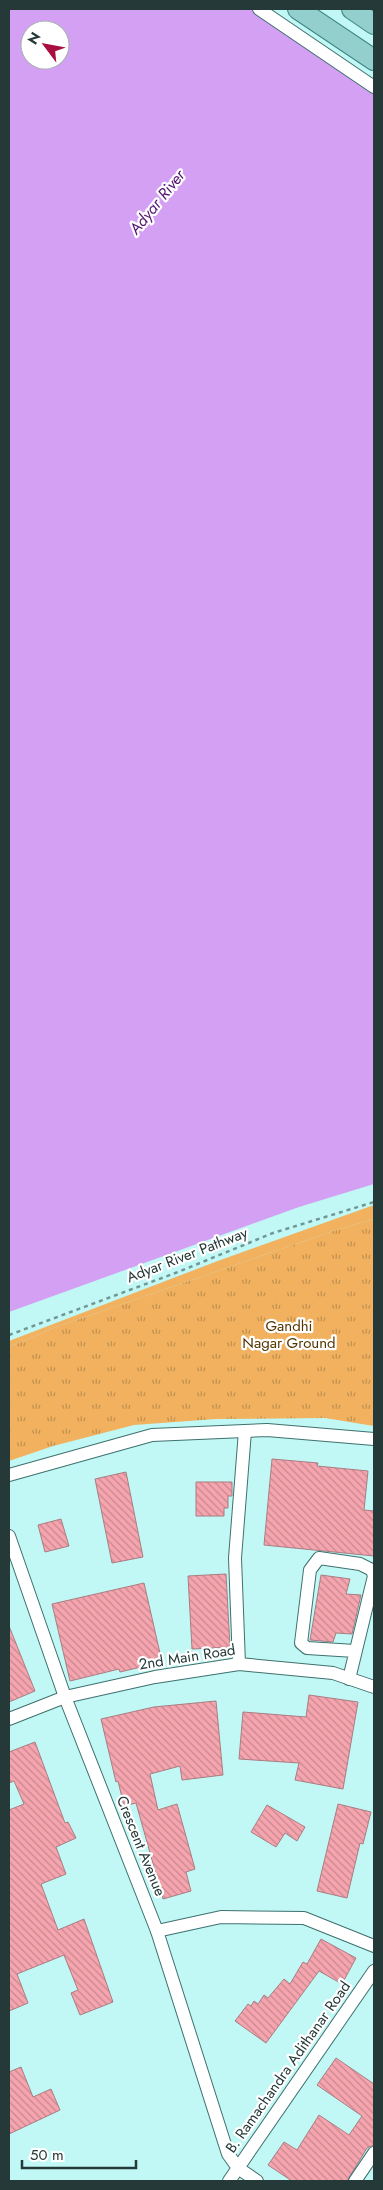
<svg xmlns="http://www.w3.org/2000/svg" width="383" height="2190" viewBox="0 0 383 2190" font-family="Jost,sans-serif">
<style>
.green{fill:#f1b15f}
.park{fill:url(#park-tufts)}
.water{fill:#d4a0f4;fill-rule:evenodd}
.pier{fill:#c1f7f4}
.building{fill:url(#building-back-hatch);stroke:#a97d82}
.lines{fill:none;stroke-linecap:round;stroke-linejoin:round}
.street-casing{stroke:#3e716f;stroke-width:14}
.primary-casing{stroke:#3d8683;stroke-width:22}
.path{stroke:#729896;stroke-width:2.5;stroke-dasharray:4 4;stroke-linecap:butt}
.street{stroke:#fff;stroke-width:12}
.primary{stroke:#93cfcd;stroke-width:20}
.labels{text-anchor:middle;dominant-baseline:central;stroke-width:4.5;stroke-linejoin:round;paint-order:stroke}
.street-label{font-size:15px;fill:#243938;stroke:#fff}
.park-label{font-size:15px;fill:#543501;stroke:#fff}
.water-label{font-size:16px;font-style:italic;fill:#521370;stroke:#fff}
</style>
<defs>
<pattern id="park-tufts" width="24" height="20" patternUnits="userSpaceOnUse" patternTransform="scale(1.25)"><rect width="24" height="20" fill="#f1b15f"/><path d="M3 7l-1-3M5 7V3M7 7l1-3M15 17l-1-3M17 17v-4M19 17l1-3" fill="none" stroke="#c3914f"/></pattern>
<pattern id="building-back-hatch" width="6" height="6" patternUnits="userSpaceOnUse" patternTransform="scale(1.25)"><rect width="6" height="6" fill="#f6a5af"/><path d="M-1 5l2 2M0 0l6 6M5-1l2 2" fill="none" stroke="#c7878f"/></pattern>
</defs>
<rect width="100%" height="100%" fill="#c1f7f4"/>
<!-- green -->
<path class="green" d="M374 1205V1219L333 1231 56 1327 9 1347V1341L215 1262Z"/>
<!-- park -->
<path class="park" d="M374 1219V1426L325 1418 216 1419 134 1425 53 1446 9 1461V1347L56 1327 333 1231Z"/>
<!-- water -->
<path class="water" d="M9 9H374V1184L299 1207 9 1312ZM30 30H60V60H30Z"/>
<!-- pier -->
<path class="pier" d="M256 9H374V89Z"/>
<!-- building -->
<g class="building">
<path d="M272 1459 318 1463 317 1466 368 1471 364 1510 374 1511V1556L264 1545Z"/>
<path d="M126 1472 143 1557 112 1563 95 1479Z"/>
<path d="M196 1482H232V1496H228V1508H224V1516H196Z"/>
<path d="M61 1519 69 1546 45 1552 38 1525Z"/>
<path d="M226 1574 230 1647 192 1649 188 1576Z"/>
<path d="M321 1575 350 1579 346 1594 361 1595 352 1634 336 1633 333 1642 310 1640Z"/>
<path d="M144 1583 162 1662 120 1672 119 1669 70 1681 52 1604Z"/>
<path d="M9 1626 35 1691 9 1702Z"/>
<path d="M309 1695 358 1702 343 1789 295 1780 299 1763 239 1759 243 1712 306 1717Z"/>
<path d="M216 1701 223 1775 182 1780 180 1766 150 1774 158 1810 177 1804 195 1869 186 1872 191 1891 163 1899 136 1803 124 1806 118 1781 116 1782 101 1719 154 1707Z"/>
<path d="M35 1742 65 1823 68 1822 76 1838 56 1847 66 1874 41 1884 58 1930 84 1919 113 2002 80 2015 71 1993 78 1990 64 1955 17 1974 28 2003 9 2011V1810L24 1804 14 1781 9 1783V1752Z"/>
<path d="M338 1804 371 1812 363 1844 360 1843 347 1898 317 1891Z"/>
<path d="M267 1805 305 1827 297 1841 285 1833 276 1847 251 1832Z"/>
<path d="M321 1939 356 1958 342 1984 319 1971 266 2043 235 2021 248 2004 251 2006 254 2001 258 2004 264 1995 268 1998 284 1979 290 1984 303 1962 307 1964Z"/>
<path d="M336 2058 374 2084V2145L367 2148 347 2181H292L268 2165 284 2142 297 2150 319 2115 349 2135 362 2116 317 2085Z"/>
<path d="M21 2067 33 2097 51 2089 60 2110 9 2134V2072Z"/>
</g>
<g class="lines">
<!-- street casing -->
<g class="street-casing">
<g id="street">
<path d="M259 9 374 87"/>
<path d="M9 1475 152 1435 267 1430 374 1439"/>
<path d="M9 1536 65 1697 157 1931 228 2154 238 2168 257 2181"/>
<path d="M239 1664 235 1558 245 1431"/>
<path d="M349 1679 374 1576 372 1570 360 1564 319 1558 310 1570 301 1643 307 1648 355 1651"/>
<path d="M9 1719 65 1697 155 1677 239 1664 333 1673 374 1687"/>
<path d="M157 1931 221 1917 304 1918 374 1946"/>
<path d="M229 2181 374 1971"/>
<path d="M355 2181 374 2153"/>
</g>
</g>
<!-- primary casing -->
<g class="primary-casing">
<g id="primary">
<path d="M298 9 374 60"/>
<path d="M352 9 374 24"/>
</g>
</g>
<!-- path -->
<path class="path" d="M9 1335 178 1272 273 1233 374 1202"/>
<!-- street -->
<use href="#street" class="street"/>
<!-- primary -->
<use href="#primary" class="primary"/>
</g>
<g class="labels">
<!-- street labels -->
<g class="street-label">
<text transform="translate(187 1255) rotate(-21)">Adyar River Pathway</text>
<text transform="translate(187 1657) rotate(-9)">2nd Main Road</text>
<text transform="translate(141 1846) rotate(68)">Crescent Avenue</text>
<text transform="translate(288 2067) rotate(-55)">B. Ramachandra Adithanar Road</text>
</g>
<!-- park labels -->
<g class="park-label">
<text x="289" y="1326">Gandhi<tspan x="289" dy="17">Nagar Ground</tspan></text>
</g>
<!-- water labels -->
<g class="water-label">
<text transform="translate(157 202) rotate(-51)">Adyar River</text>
</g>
</g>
<!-- border -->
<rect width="383" height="2190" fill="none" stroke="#243938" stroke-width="20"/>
<!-- north arrow -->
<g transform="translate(45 45) rotate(302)"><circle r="24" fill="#ffffff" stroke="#a7b0af"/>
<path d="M0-4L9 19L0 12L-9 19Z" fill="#a70f40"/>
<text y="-8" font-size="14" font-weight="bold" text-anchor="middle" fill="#243938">N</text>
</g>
<!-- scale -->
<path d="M22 2160v8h114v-8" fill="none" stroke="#243938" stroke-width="2.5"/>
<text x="30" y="2160" font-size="15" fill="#243938" stroke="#ffffff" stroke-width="4" paint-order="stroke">50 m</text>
</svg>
